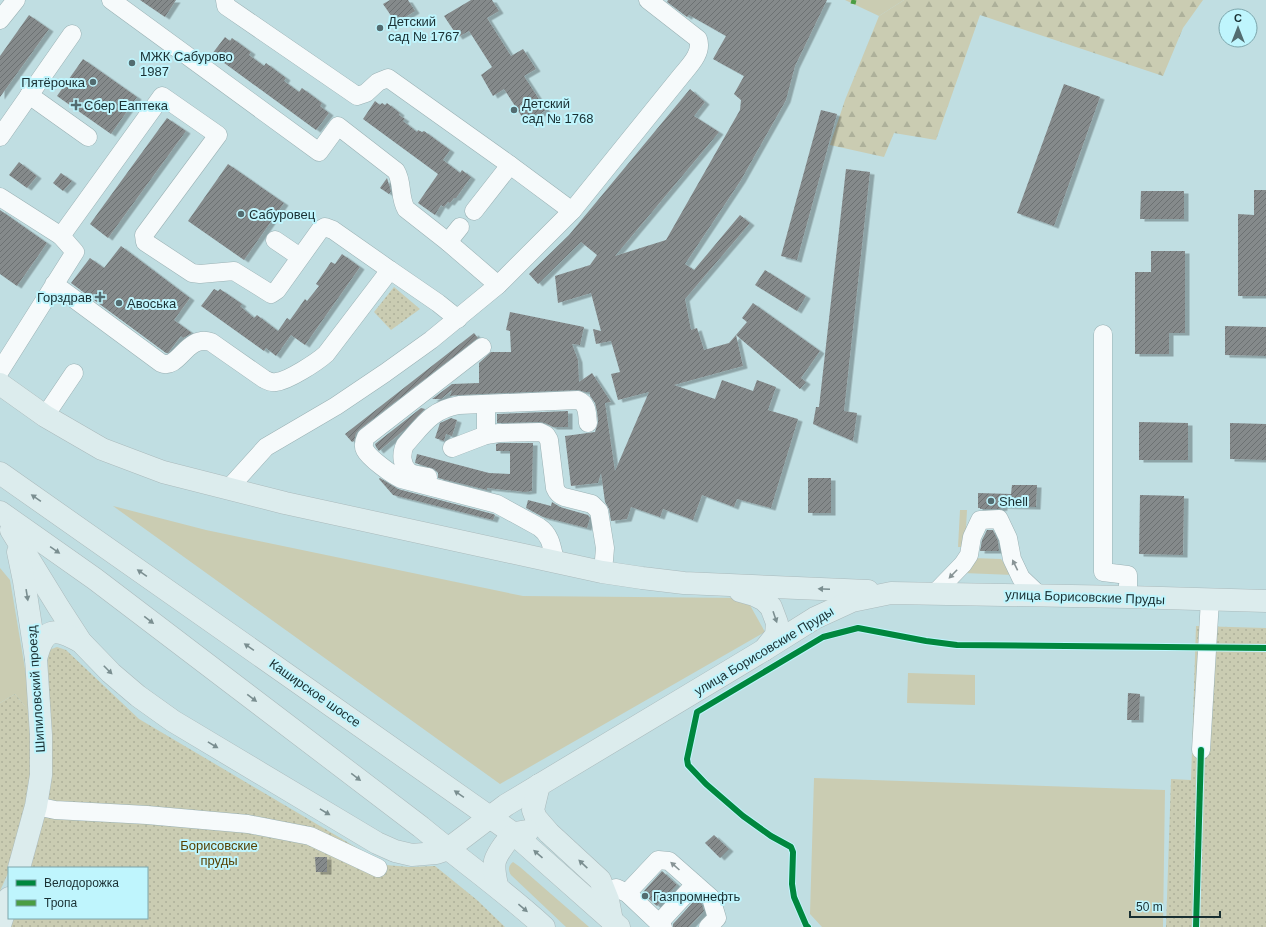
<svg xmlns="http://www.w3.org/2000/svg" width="1266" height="927" viewBox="0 0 1266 927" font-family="Helvetica,sans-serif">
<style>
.grass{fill:#caccb2}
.forest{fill:url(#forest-firs)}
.park{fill:url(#park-dots)}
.building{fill:url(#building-hatch);filter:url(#shadow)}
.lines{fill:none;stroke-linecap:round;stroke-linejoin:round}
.minor-casing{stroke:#9ab1b4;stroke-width:19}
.major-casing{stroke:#aababc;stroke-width:23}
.minor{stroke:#f6fafb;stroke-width:18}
.major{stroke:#dceced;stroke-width:22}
.quiet{stroke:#4b9d43;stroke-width:5;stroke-dasharray:10 5;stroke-linecap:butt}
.cycleway-casing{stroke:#bff5fd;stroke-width:8}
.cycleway{stroke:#00873e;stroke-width:6}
.oneway{fill:#7a8e90}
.oneway2{fill:#889496}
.poi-dot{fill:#536c70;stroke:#bff5fd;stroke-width:1.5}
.labels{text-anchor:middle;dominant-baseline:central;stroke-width:4;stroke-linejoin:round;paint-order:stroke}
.poi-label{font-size:13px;fill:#192f32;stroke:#bff5fd;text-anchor:start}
.street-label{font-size:13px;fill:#192f32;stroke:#bff5fd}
.park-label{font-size:13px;fill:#574204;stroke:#bff5fd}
</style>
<defs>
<pattern id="forest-firs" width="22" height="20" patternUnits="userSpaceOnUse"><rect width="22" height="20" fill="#caccb2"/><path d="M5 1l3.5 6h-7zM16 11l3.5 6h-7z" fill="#adb09a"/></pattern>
<pattern id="park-dots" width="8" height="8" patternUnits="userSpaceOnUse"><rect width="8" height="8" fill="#caccb2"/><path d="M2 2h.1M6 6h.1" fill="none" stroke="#adb09a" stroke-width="1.8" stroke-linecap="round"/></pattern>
<pattern id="building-hatch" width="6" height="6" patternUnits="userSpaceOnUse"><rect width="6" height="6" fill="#858a8b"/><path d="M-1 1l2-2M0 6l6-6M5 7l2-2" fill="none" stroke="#6c7172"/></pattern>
<filter id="shadow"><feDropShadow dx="4.5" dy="2.5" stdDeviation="0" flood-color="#0004"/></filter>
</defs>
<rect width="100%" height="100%" fill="#c0dee2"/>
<!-- grass -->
<g class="grass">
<path d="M845 0H904L879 16Z"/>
<path d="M113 506 206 530 523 596 746 598 765 632 500 784Z"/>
<path d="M960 510H967L965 547H958Z"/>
<path d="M972 558 1001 559 1013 575 963 573Z"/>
<path d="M0 568 10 580 33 716 15 694 0 703Z"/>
<path d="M908 673 975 675V705L907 703Z"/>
<path d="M814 778 1165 790 1163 927H822L810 914Z"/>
<path d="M513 862 520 867 589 927H566L511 875C508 870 508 866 513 862Z"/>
</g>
<!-- forest -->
<path class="forest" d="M904 0H1203L1183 28 1163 76 980 15 936 140 894 133 884 157 830 145 845 100 879 16Z"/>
<!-- park -->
<g class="park">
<path d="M394 287 420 309 391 330 374 312Z"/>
<path d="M1196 626 1266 628V927H1166L1171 779 1191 780Z"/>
<path d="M57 647 66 650 139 719 386 865 409 867 435 866 477 900 505 927H10L13 918H147V868H30L49 770 45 659 49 650Z"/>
<path d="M15 694 33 716C32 755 31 793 22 830 17 851 9 872 0 891V703Z"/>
</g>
<!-- building -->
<g class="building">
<path d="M140 0H176L165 17Z"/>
<path d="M390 0H408L415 11 396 23 383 4Z"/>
<path d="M471 0H492L499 11 487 18 511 56 523 49 536 69 524 76 546 110 526 123 504 89 493 96 481 75 492 67 469 31 458 37 444 16Z"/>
<path d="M668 0H827L795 66 786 100 741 180 685 264 694 270 740 215 750 223 685 299 691 330 697 328 704 350 729 343 736 335 743 366 674 385 715 399 722 380 753 391 757 380 776 387 768 410 798 419 771 508 737 499 734 507 702 495 693 520 663 509 660 517 631 507 627 519 611 521 609 509 605 502 601 473 598 483 571 486 565 436 595 432 598 422 597 412 595 403 590 396V392H585L578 390 459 395 450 396 452 390 441 399H432L452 384 479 383V363L491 352H511L510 331 506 330 510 312 584 327 580 345 572 344 578 360 579 382 592 373 611 402 605 403 615 471 649 392 618 400 611 374 620 372 611 341 596 344 593 329 601 331 591 293 558 303 555 276 590 265 597 255 581 242 538 284 529 274 569 235 690 89 705 102 694 116 719 132 615 256 666 240 740 110 741 100 734 94 744 76 713 59 726 36 689 15 687 17 667 2Z"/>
<path d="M29 15 49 29 0 97V56Z"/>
<path d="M225 37 230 41 232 38 251 52 249 55 264 66 266 63 286 78 284 81 299 92 302 88 322 103 320 106 329 113 316 130 212 54Z"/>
<path d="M83 59 137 97 111 134 57 96Z"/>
<path d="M1064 84 1100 97 1054 226 1017 213Z"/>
<path d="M375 101 380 105 382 103 385 105 387 103 400 113 399 115 405 119 403 121 417 132 418 130 422 132 424 131 450 150 443 160 460 173 462 170 471 177 456 198H454L450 203 448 202 444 207 441 205 435 215 418 203 438 174 363 119Z"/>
<path d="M821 110 837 114 797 260 781 256Z"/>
<path d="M167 118 186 131 108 238 90 224Z"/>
<path d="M19 162 37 176 27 188 9 175Z"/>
<path d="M228 164 284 203 244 260 188 221Z"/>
<path d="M846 169 870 172 844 411 857 413 853 441 813 424 816 407H819Z"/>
<path d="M61 173 72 181 63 191 53 183Z"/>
<path d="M387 178 391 191 389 194 380 188Z"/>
<path d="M1254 190H1266V296H1238V214L1254 215Z"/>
<path d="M1141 191H1184V219H1140Z"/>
<path d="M0 210 47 243 17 286 0 274Z"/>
<path d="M121 246 190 298 174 320 192 333 183 338 181 336 168 353H166L71 283 90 258 104 268Z"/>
<path d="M1151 251H1185V333H1169V354H1135V272H1151Z"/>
<path d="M342 254 360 267 305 345 291 335 276 356 266 348 264 351 201 306 214 289 218 291 220 289 242 304 240 306 254 318 257 315 278 331 287 318 290 320 305 299 307 301 319 286 316 284 331 262 335 264Z"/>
<path d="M765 270 806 296 797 311 755 285Z"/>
<path d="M753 303 820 351 801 378 806 382 800 389 736 335 747 322 742 318Z"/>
<path d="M1225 326 1266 327V356L1225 355Z"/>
<path d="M474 333 478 338 360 429 356 433 354 441 352 442 345 434Z"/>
<path d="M421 408 425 409 404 430 379 451 376 447 375 444Z"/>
<path d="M568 411V427H553L545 423 540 422 497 423V414Z"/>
<path d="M451 418 457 420 452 436 446 434 444 441 435 438 440 423Z"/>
<path d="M1139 422 1188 423V460H1139Z"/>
<path d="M1230 423 1266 424V460L1230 459Z"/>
<path d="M500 443H533L532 491 525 492 487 488V490L438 478V473L434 469 415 463 417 454 489 473 510 474V451H496V444Z"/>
<path d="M380 478 398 489 493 514 495 515 493 520 393 495 379 479Z"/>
<rect x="808" y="478" width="23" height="35"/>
<path d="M1012 485H1037L1036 507 1003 506V508L999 509H980V508H978V493L1011 494Z"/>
<path d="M1140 495 1184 496 1183 555 1139 554Z"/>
<path d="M528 500 551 506 552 502 560 507 588 515 590 518 587 528 543 517 526 508Z"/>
<path d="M987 530H993L998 541 999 551H980L982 540Z"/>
<path d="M1128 693 1140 694 1139 720H1127Z"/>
<path d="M714 835 729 849 720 858 705 843Z"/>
<path d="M315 857H327V872H316Z"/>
<path d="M662 871 677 885 657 906 642 893Z"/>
<path d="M696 899 702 904 704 911 689 927H673V924Z"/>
</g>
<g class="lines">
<!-- minor casing -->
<g class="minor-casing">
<g id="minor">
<path d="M111 0 319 152 338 126 396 171C403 182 399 197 406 209L448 242 498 285"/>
<path d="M225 0 226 6 357 96 366 93 378 82 388 78 510 165 572 211"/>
<path d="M0 20 16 0"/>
<path d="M29 95 88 137"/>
<path d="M0 137 72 34"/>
<path d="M0 197 61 236"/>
<path d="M474 211 510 165"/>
<path d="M275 240 300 257"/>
<path d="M448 242 460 227"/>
<path d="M390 270 438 303 458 319"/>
<path d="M1103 334V572L1128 575V597"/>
<path d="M482 347 366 437C364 441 363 446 365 450 369 458 392 475 401 479L497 504 539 527C551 535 552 548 555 561"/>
<path d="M0 371 75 252 61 236 162 96 218 135 144 235 145 242 192 273 200 274 234 271 271 294 277 290 320 230 325 227 333 230 390 270 326 354C317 362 288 381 276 382 271 383 268 381 264 379L211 342C186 334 179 371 161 363L54 284"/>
<path d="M486 404V435"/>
<path d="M45 416 74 373"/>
<path d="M452 448 486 435 499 433 540 432 546 435 549 440 555 488C557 493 559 495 564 497L592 504 599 511 605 548 604 560 602 572"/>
<path d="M428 477C422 476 414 475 409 472 401 465 401 453 405 445 423 425 431 410 459 405L578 400C588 404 587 414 588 423"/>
<path d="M229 488 266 447 336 406 385 373 431 340 498 285 572 211 681 76C689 66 703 53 698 39L648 0"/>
<path d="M935 593 963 564 969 555 972 537 980 520 999 519 1008 538 1012 559 1021 578 1039 595"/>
<path d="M1201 750 1210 600"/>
<path d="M36 806 55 810 147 815 248 824 310 836 378 868"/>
<path d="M616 888 627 893 663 927"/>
<path d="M627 893 658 860 669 861 711 898 717 918 708 927"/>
<path d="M659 923 695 884"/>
</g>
</g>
<!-- major casing -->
<g class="major-casing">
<g id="major">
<path d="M0 384 45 416 102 449 163 472 285 503 602 572 642 578 684 583 868 591"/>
<path d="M0 473 514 834 619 927"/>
<path d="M0 512 95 579 421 827C462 861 505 891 544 927"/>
<path d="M11 530 59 608 81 642 111 673 138 696 173 721 377 843 395 851 412 855 436 853 448 849 506 805 764 650 815 618 852 601 891 593 1128 597 1266 601"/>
<path d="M18 552 24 581 36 659 41 735V775L36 806 19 868"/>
<path d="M740 591 754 595 764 600 771 607 777 623 776 635 764 650"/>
<path d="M36 659C44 627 54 627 81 642"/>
<path d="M539 785 533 810 536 818 549 833 600 880 608 900 612 921"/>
<path d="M497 886C496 879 493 869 495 861 497 854 509 836 516 833 519 832 524 832 528 831"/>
<path d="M0 925 9 898"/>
</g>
</g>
<!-- minor -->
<use href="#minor" class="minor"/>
<!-- major -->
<use href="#major" class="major"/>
<!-- quiet -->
<path class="quiet" d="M853 4 854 0"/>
<!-- cycleway casing -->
<g class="cycleway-casing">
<g id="cycleway">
<path d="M808 927 806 925 794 897 792 884 793 852 791 847 771 836 743 816 706 784 688 765 687 759 697 712 823 637 858 628 926 641 957 645 1266 648"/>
<path d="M1196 927 1201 750"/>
</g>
</g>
<!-- cycleway -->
<use href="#cycleway" class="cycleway"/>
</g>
<!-- one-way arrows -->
<defs><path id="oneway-solid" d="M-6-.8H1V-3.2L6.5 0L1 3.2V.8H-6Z"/></defs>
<g class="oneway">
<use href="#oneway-solid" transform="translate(36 498) rotate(-145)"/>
<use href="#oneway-solid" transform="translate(55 550) rotate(35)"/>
<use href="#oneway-solid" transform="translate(142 573) rotate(-145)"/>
<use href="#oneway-solid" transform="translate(824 589) rotate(-177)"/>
<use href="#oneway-solid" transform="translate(27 595) rotate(81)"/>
<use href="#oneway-solid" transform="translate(775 617) rotate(71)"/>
<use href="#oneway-solid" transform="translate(149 620) rotate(37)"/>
<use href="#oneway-solid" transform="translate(249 647) rotate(-145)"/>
<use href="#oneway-solid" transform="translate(108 670) rotate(45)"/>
<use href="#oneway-solid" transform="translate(252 698) rotate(37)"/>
<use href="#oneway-solid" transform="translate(213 745) rotate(31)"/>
<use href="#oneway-solid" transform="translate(356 777) rotate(37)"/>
<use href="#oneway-solid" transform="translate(459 794) rotate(-145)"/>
<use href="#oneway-solid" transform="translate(325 812) rotate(31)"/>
<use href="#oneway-solid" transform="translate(538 854) rotate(-139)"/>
<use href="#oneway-solid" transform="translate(583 864) rotate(-137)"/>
<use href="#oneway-solid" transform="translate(523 908) rotate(40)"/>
</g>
<g class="oneway2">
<use href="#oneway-solid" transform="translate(1015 565) rotate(-116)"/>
<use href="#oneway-solid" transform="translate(953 574) rotate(134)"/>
<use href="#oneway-solid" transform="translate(675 866) rotate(-138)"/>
</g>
<!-- markers -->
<g class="poi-dot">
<circle cx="380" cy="28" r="4"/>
<circle cx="132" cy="63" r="4"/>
<circle cx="93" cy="82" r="4"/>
<path d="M74 99h4v4h4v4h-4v4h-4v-4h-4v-4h4z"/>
<circle cx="514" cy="110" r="4"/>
<circle cx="241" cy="214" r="4"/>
<path d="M98 291h4v4h4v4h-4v4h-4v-4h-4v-4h4z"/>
<circle cx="119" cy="303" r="4"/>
<circle cx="991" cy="501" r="4"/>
<circle cx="645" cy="896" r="4"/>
</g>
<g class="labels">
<!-- poi labels -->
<g class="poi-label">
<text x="388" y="21">Детский<tspan x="388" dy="15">сад № 1767</tspan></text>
<text x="140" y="56">МЖК Сабурово<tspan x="140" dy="15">1987</tspan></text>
<text x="85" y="82" text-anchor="end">Пятёрочка</text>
<text x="522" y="103">Детский<tspan x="522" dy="15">сад № 1768</tspan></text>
<text x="84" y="105">Сбер Еаптека</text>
<text x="249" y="214">Сабуровец</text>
<text x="92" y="297" text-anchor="end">Горздрав</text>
<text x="127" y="303">Авоська</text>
<text x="999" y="501">Shell</text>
<text x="653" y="896">Газпромнефть</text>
</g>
<!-- street labels -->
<g class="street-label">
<text transform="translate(1085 597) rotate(2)">улица Борисовские Пруды</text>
<text transform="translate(764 651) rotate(-31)">улица Борисовские Пруды</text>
<text transform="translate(36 689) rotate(-94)">Шипиловский проезд</text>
<text transform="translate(315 693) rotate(35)">Каширское шоссе</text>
</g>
<!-- park labels -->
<g class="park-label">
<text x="219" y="845">Борисовские<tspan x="219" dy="15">пруды</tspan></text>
</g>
</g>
<!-- legend -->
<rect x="8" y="867" width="140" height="52" fill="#bff5fd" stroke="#7da6ac"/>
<rect x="16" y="880" width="20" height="6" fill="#00873e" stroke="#7da6ac"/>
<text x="44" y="887" font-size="12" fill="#192f32">Велодорожка</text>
<rect x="16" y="900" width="20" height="6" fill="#4b9d43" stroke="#7da6ac"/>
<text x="44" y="907" font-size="12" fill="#192f32">Тропа</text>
<!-- north arrow -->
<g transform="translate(1238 28)"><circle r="19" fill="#bff5fd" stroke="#7da6ac"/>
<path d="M0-3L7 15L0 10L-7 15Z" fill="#536c70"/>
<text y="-6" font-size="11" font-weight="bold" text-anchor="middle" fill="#192f32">С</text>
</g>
<!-- scale -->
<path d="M1130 911v6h90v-6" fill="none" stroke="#192f32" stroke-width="2"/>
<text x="1136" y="911" font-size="12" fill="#192f32" stroke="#bff5fd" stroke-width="3" paint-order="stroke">50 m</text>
</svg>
